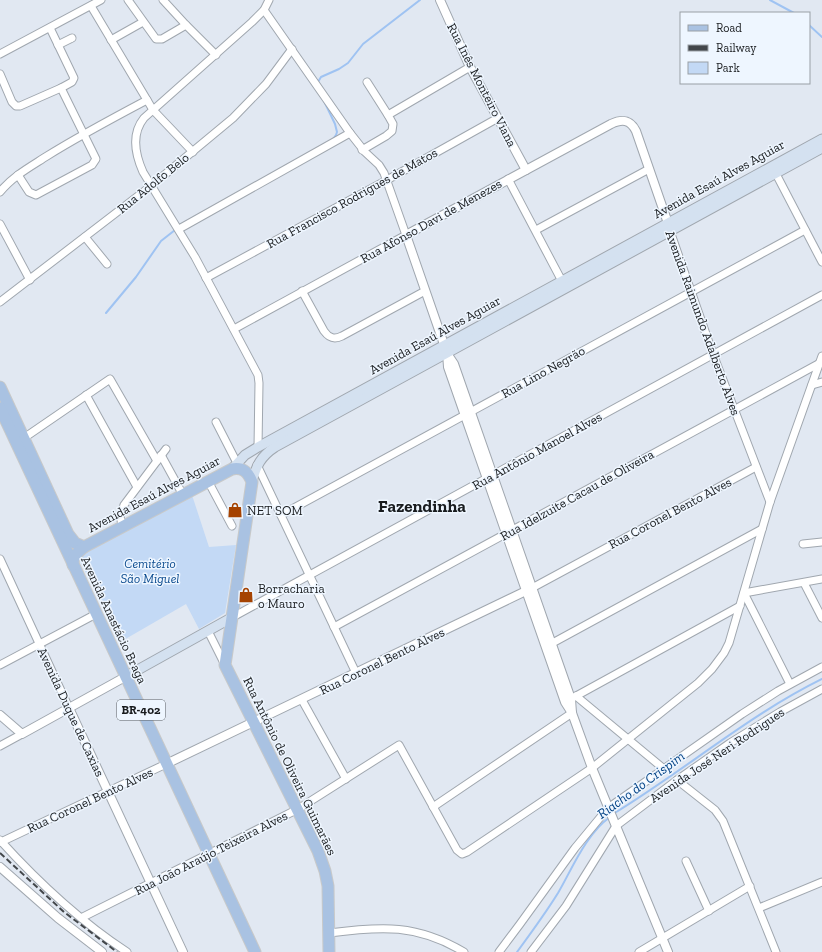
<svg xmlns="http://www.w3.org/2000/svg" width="822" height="952" viewBox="0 0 822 952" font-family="'Zilla Slab',serif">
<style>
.green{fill:#c3d9f5}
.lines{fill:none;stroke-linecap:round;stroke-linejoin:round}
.stream{stroke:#9fc3f2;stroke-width:2}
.minor-casing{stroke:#a0a7af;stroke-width:9}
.tertiary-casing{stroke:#a0a7af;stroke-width:10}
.secondary-casing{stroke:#a0a7af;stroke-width:11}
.primary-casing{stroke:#c8c9c9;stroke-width:13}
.minor{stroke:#fff;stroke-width:7}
.tertiary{stroke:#fff;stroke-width:8}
.secondary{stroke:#d4e1f0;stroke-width:9}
.primary{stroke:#a9c2e2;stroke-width:11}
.rail{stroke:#42464a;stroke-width:2;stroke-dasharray:6 3;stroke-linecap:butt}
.labels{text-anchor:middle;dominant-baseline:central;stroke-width:3;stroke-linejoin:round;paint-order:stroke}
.shield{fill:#eef6ff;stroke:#595d62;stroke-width:1}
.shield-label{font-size:12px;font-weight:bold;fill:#191c1f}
.street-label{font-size:13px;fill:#191c1f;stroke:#eef6ff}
.poi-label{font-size:13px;fill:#191c1f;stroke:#eef6ff;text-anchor:start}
.park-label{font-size:13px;font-style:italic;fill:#0b4b8f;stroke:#eef6ff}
.water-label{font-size:14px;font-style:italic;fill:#004184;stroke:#eef6ff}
.district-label{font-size:17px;font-weight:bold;fill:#191c1f;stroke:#eef6ff}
</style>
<rect width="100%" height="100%" fill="#e1e8f2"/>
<!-- green -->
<path class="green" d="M192 495 209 547 236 545 225 613 199 629 186 604 122 641 77 556Z"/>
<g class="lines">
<!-- stream -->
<g class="stream">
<path d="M770 0 794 13"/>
<path d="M809 25 822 37"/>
<path d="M318 82 321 77 339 69 348 63 363 44 420 0"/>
<path d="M324 101 335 124 337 132 336 135 333 139"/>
<path d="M106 313 136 277 161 241 175 230"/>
<path d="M613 814C684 771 747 716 822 679"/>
<path d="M517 952C531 933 545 914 558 893 572 869 586 834 610 817"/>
</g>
<!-- minor casing -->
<g class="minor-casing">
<g id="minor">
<path d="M128 0 156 39H162L186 25"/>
<path d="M163 0 186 25 216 55"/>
<path d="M91 6 153 110 193 152"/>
<path d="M111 40 143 22"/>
<path d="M58 45 72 38"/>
<path d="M0 54 101 0"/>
<path d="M0 74 12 102 16 106H20L61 88"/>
<path d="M367 82 388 115"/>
<path d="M362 150 386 136 392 131 393 124 388 115 470 67"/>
<path d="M774 170 822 262"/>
<path d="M18 175 29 192 36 195 92 165 96 159 61 88 72 82 74 78 50 28"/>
<path d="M508 179 564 285"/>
<path d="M0 192C13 176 30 167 47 156 79 136 113 118 147 100"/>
<path d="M0 224 30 280"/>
<path d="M179 229 350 133"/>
<path d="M536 230 649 169"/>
<path d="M670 231 713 354 770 502"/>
<path d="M85 237 107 264"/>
<path d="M206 278 387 180 498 118"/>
<path d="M302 291 324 331C329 338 334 340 342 336L425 291"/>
<path d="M0 302 151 186 233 118 266 84 292 49"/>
<path d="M234 329 406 235 384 173 379 165 365 152 350 133 264 10"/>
<path d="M812 385 822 382"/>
<path d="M86 395 137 487"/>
<path d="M216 422 237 463"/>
<path d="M21 440 110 379 157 461"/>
<path d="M258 447 259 383 258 375 195 257 143 172C135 154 131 134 144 118L252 22 264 10 269 0"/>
<path d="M161 455 183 495"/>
<path d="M257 465 356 673"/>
<path d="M208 481 232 526"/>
<path d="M281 515 805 230"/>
<path d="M123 527 120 517 124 505 166 449"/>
<path d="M803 544 822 542"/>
<path d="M0 559 69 708"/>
<path d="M804 583 822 618"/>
<path d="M532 588 756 467"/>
<path d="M231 618 822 295"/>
<path d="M334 627 820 363"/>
<path d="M208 631 225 665"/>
<path d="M547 646 762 529"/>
<path d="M0 665 96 614"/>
<path d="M790 684 744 593 822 579"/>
<path d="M576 696 664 769"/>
<path d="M302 700 346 779"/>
<path d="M567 701 740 606"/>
<path d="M0 746 22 734"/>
<path d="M677 780 715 810 723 821 776 952"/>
<path d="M433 807 572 713"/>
<path d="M0 840C38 882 80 921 127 952"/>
<path d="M1 842 166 764"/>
<path d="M686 861 709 911"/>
<path d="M759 908 822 882"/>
<path d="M81 918 298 809 399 745 457 850 462 854 467 852 592 768 698 683 712 669 724 653 729 643 770 502 822 356"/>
<path d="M329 933C382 926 417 924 464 952"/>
<path d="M499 952 520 924 575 848 608 808 742 714 778 691 822 667"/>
<path d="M531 952 566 906 616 826 677 780 730 743 780 712 822 689"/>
<path d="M639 952 750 886"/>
</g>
</g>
<!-- tertiary casing -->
<g class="tertiary-casing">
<g id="tertiary">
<path d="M440 0 470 67 526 170"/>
<path d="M448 355 454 364 571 699 572 713 592 768 668 952"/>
<path d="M69 708 183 952"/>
<path d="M572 713 565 702 448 367 447 353 406 235 611 124C622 119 630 119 636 131L670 229"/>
<path d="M0 715 22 734 125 677"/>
<path d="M166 764 530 589"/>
<path d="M0 867 58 918 102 952"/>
</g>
</g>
<!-- secondary casing -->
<g class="secondary-casing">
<g id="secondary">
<path d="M232 469 245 455 258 447 822 139"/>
<path d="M252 482C256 466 261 456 275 447L822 148"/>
<path d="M125 677 231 618"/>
</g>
</g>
<!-- primary casing -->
<g class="primary-casing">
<g id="primary">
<path d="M0 387 68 534 75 543 84 547"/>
<path d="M0 408 255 952"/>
<path d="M73 565C72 557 78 552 84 547L232 469C243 467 248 472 252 482L225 665 318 851 325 871 328 886 329 952"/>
</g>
</g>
<!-- minor -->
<use href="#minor" class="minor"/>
<!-- tertiary -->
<use href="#tertiary" class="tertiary"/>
<!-- secondary -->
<use href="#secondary" class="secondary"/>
<!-- primary -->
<use href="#primary" class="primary"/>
<!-- rail -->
<path class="rail" d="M0 853 64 912 117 952"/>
</g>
<!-- icons -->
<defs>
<g id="shop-bare" transform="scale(1.2)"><path d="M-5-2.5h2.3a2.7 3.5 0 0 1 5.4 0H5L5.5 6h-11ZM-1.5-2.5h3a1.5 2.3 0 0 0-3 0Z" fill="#a54302" stroke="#eef6ff" stroke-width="2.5" paint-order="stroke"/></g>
</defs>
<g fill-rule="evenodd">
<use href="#shop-bare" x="235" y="510"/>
<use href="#shop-bare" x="246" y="595"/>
</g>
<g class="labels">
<!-- shield labels -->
<rect class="shield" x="117" y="700" width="48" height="20" rx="3"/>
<g class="shield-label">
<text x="141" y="710">BR-402</text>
</g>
<!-- street labels -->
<g class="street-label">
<text transform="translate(482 85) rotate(63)">Rua Inês Monteiro Viana</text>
<text transform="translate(719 179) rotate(-29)">Avenida Esaú Alves Aguiar</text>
<text transform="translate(153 183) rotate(-39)">Rua Adolfo Belo</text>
<text transform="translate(352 198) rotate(-29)">Rua Francisco Rodrigues de Matos</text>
<text transform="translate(431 221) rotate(-29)">Rua Afonso Davi de Menezes</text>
<text transform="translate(703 323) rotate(70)">Avenida Raimundo Adalberto Alves</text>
<text transform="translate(435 335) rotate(-29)">Avenida Esaú Alves Aguiar</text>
<text transform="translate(543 372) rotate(-29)">Rua Lino Negrão</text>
<text transform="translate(537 451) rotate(-29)">Rua Antônio Manoel Alves</text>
<text transform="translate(154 494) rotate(-28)">Avenida Esaú Alves Aguiar</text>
<text transform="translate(577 495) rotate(-29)">Rua Idelzuite Cacau de Oliveira</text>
<text transform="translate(670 513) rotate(-28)">Rua Coronel Bento Alves</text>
<text transform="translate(114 620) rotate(65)">Avenida Anastácio Braga</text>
<text transform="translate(382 661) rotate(-26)">Rua Coronel Bento Alves</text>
<text transform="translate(71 712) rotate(65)">Avenida Duque de Caxias</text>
<text transform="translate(717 755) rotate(-34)">Avenida José Neri Rodrigues</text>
<text transform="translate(290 766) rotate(64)">Rua Antônio de Oliveira Guimarães</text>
<text transform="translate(90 800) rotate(-25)">Rua Coronel Bento Alves</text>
<text transform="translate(211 853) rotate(-27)">Rua João Araújo Teixeira Alves</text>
</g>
<!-- poi labels -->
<g class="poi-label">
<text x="247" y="510">NET SOM</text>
<text x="258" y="588">Borracharia<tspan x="258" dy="15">o Mauro</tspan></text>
</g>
<!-- park labels -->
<g class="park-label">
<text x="150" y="563">Cemitério<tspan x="150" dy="15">São Miguel</tspan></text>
</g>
<!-- water labels -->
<g class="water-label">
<text transform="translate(641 785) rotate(-36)">Riacho do Crispim</text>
</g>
<!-- district labels -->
<g class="district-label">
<text x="422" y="506">Fazendinha</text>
</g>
</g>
<!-- legend -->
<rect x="680" y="12" width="130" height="72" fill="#eef6ff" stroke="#999fa5"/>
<rect x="688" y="25" width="20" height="6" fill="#a9c2e2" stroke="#999fa5"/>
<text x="716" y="32" font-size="12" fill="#191c1f">Road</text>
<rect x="688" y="45" width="20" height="6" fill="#42464a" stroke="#999fa5"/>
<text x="716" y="52" font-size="12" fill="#191c1f">Railway</text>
<rect x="688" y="62" width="20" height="12" fill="#c3d9f5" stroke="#999fa5"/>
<text x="716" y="72" font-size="12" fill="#191c1f">Park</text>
</svg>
